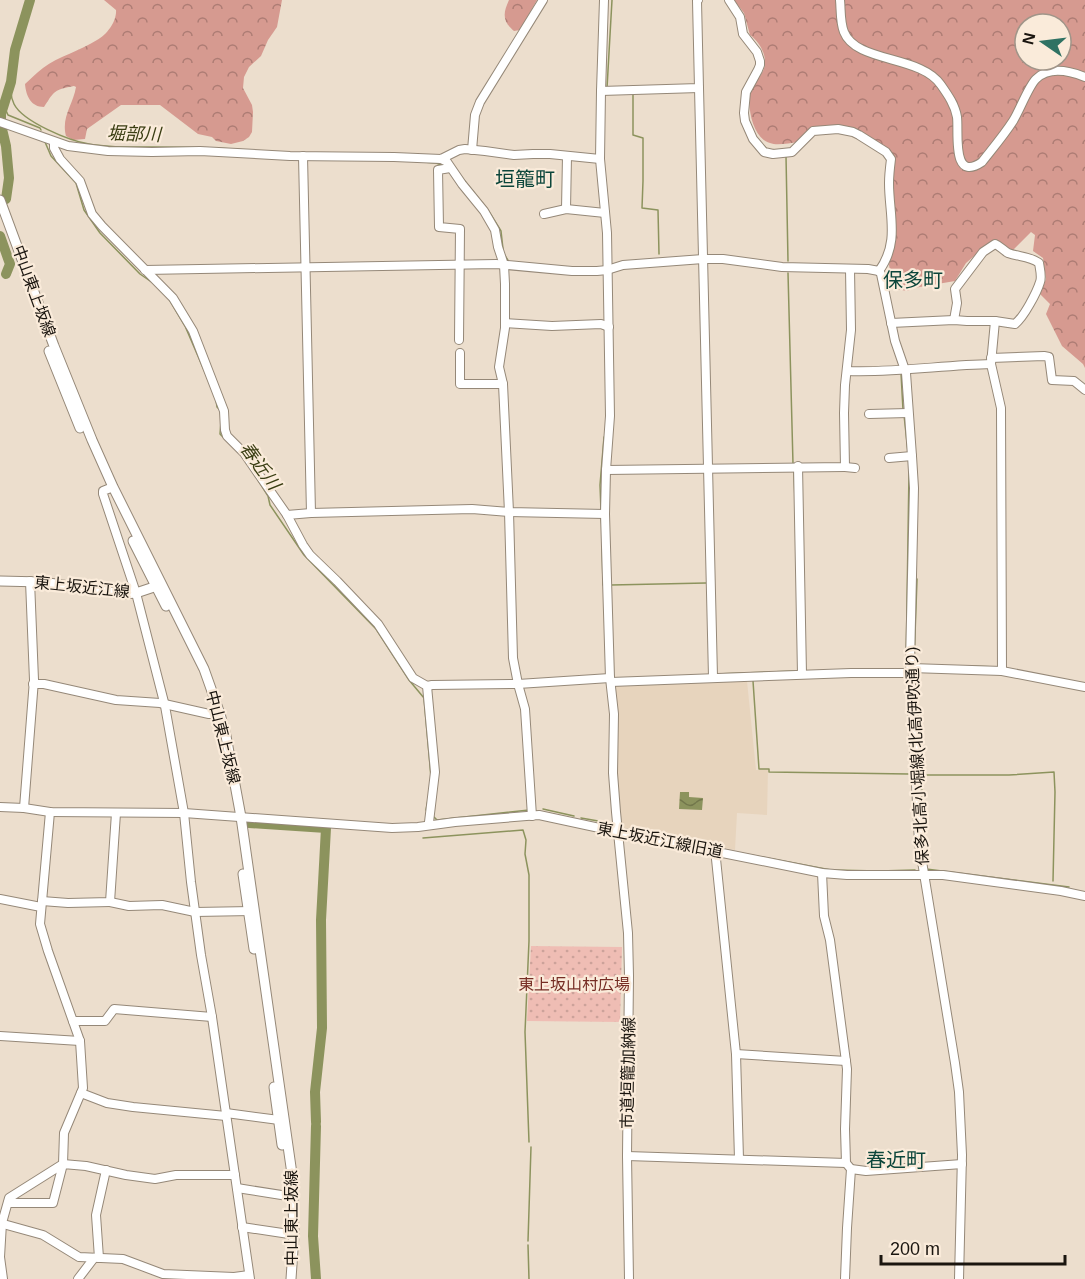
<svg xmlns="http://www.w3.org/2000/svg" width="1085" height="1279" viewBox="0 0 1085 1279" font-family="Arial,'Noto Sans JP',sans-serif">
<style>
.built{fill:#e7d4bd}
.forest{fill:url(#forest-crowns);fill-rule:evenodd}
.park{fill:url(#park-dots)}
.water{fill:url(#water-waves)}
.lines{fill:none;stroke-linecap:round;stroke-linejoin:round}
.stream{stroke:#8c935d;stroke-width:1.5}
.river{stroke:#8c935d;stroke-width:10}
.minor-casing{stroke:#958878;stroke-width:10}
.major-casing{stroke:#958878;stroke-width:11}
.minor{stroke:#fff;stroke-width:8}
.major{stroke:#fff;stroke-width:9}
.labels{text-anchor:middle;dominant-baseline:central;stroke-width:4.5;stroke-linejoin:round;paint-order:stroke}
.street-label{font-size:16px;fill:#1a150f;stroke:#faebda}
.park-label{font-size:16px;fill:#762d24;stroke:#faebda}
.water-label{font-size:18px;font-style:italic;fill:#3a3e13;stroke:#faebda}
.quarter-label{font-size:20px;fill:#0c463b;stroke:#faebda}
</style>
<defs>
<pattern id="forest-crowns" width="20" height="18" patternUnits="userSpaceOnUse" patternTransform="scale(1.5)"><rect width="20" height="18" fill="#d69a90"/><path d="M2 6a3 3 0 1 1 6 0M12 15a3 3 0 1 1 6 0" fill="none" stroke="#ad7c74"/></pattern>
<pattern id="park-dots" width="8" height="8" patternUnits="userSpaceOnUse" patternTransform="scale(1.5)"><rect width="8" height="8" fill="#efbdb4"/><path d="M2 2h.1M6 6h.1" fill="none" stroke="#cca29a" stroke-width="1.8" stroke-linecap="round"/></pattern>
<pattern id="water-waves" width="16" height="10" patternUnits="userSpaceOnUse" patternTransform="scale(1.5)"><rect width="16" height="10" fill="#8c935d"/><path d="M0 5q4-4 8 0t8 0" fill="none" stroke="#72774b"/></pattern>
</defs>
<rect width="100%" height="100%" fill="#ecdecd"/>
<!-- built -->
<path class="built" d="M747 681 756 770H768L767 815 737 813 735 850 624 828 621 824 618 780V746L615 685Z"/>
<!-- forest -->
<g class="forest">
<path d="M104 0H282L277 27 268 40 261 56 249 67 244 77 243 88 252 105 253 112 252 132 249 137 243 141 231 144 216 141 212 137 198 134 160 105H121L87 129 85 139 73 140 66 136C61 117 73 105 76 87L74 86C54 90 55 90 44 107 31 107 26 96 25 84 31 79 36 73 43 68 59 56 80 51 97 40 107 35 117 21 116 10Z"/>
<path d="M509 0H537L520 30 514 31C502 21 503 13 509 0Z"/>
<path d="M734 0H1085V368L1083 364 1062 346 1046 314 1050 304 1040 294 1046 279 1043 258 1033 251 1035 235 1031 232 1011 252 987 245 966 263 955 281 914 288 908 291 894 289 889 265 895 237 891 181 894 159 836 126 811 128 798 142C789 143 777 146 770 143 753 139 746 106 751 91 753 84 760 78 763 71 769 59 761 43 750 35L744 13ZM1025 24H1061V60H1025Z"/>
</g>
<!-- park -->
<path class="park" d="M531 946 622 947 620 1022 527 1021Z"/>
<!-- water -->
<path class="water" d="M680 792H689V797L703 798 702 810 679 809Z"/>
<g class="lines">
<!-- stream -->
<g class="stream">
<path d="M608 88H607L612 0"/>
<path d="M8 90 11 91C11 95 12 100 14 104 23 122 70 141 89 144 110 148 132 147 153 147 184 147 215 147 245 150"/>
<path d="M633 94V135L643 138V181L642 208 658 210 659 254"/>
<path d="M4 106 8 115 40 128 41 130"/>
<path d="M45 142 51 156 76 183 84 210 100 233 140 274 153 283"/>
<path d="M761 143 768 150"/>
<path d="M786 156 788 261"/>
<path d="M411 161 436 163 444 166"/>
<path d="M460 175 488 210 501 231 503 249"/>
<path d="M504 254 509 262"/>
<path d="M788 273 793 464"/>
<path d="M169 299 185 326 210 384"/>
<path d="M901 373 903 410"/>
<path d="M216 400 217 407 221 411"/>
<path d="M904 415 908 452"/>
<path d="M221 422 220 434 225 439"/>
<path d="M794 472 795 500"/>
<path d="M258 480 268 496 270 505 304 555 376 629 409 680 424 698 431 777"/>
<path d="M601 510 600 485 604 437"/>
<path d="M601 517 602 527"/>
<path d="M602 544 603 585"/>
<path d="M611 585 706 583"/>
<path d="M914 663 917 579"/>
<path d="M964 666 998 667"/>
<path d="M906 669 909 472"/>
<path d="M716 674 797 671 799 669"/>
<path d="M753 681 759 769H769V772L909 774"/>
<path d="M916 683 920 745 924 847"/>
<path d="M927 775H1009L1054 772 1055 792 1053 881"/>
<path d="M543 809 574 816"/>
<path d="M428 812 426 810 428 800"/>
<path d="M434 817 437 820 529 810"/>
<path d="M581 818 604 822"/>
<path d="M423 838 523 830 526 840 525 854 529 875V941L525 1032 529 1142"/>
<path d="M735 852 831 870 879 871 915 870"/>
<path d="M926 869 1069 887"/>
<path d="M528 1241 531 1147"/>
<path d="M528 1245 529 1279"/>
</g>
<!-- river -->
<g class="river">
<path d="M6 199 9 178 6 146 1 125V114L11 82 15 50 30 0"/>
<path d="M0 236 10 264 6 274"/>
<path d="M249 823 326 828 321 920 322 1028 315 1092 316 1122"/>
<path d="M316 1279 313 1236 316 1126"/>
</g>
<!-- minor casing -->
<g class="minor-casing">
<g id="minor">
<path d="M604 0 601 91 699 88 697 1 698 0"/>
<path d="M729 0 740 17 743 34 757 52 760 61V65L758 70 746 92 744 113 745 121 753 139 764 152 773 154 792 152 813 131 838 129 853 132 859 135 886 152 891 159C890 167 889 175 889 183 889 215 900 242 879 271"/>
<path d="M840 0C841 10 840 22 844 32 856 63 921 55 941 85 948 95 955 105 957 117 959 132 951 183 982 162 993 148 1004 135 1013 121 1020 110 1028 87 1036 79 1049 66 1070 71 1085 77"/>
<path d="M699 88 713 677"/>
<path d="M601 91 600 159 607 233 610 416 606 470 605 514 610 678 614 714 613 773 616 812 628 933 629 976 627 1156 629 1279"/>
<path d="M0 122 68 146 108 151 152 152 200 151 290 156 394 157 441 159 459 150 465 149 485 151 514 155 533 154H550L600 159"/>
<path d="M54 142V148L60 159 80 181 92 214 102 226 173 298 193 331 224 411 225 430 227 436 244 453 255 469 287 515 303 545 310 555 337 581 378 624 413 678 427 686 435 772 429 822 430 825"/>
<path d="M472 150 475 115 480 102 543 0"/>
<path d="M303 156 311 513"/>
<path d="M441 159 447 162 462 184 484 211 495 230 498 247 504 265 505 284V328L499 367 503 384 509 512 605 514"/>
<path d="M450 168 438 170 439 227 460 229 459 340"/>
<path d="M566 209 567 156"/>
<path d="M544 214 566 209 605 213"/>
<path d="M145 270 496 264 572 271H597L607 270 623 265 703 259H723L782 267 868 269 879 271"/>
<path d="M879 271 881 274 895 341 906 373 912 456 914 488 910 663 919 843 955 1063 959 1092 962 1155 959 1279"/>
<path d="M954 320 957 303 955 289 983 252 995 244C1000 246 1003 250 1008 253 1019 257 1030 256 1039 263 1040 269 1042 277 1040 282 1037 292 1024 317 1015 324L995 321"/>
<path d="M505 323 552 326 601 324 609 327"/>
<path d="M891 323 954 320 967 321H995L991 364 1001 408 1002 671"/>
<path d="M460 353V384H503"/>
<path d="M991 358 1044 356 1049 357 1052 380 1074 381 1085 390"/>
<path d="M847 371C895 373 943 365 991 364"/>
<path d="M869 414 908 413"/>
<path d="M889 458 912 456"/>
<path d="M798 466 802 674"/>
<path d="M845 467 855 468"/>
<path d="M606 470 845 467 844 413 845 385 851 330 850 269"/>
<path d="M113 487 103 491V494L136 593 165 706 184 813 191 882 201 955 212 1017 250 1279"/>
<path d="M287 515 311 513 472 509 509 512 513 658 518 684 525 709 532 816"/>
<path d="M911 668 1002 671 1085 687"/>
<path d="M611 682 851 673H911"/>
<path d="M33 684H44L116 700 160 703 209 714H220"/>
<path d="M427 686 432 685 518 684 610 678"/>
<path d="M0 807 24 808 50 812 184 813 392 828 418 827 455 822 539 815 618 832 822 873 847 875H943L1061 891 1085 896"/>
<path d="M24 808 34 680 30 581"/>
<path d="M718 852 716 859 736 1054 739 1159"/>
<path d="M0 899 41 907"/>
<path d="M42 901 68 903 110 902 116 813"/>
<path d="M110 902 129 906 162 905 195 912 252 911"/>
<path d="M73 1021H105L114 1009 212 1017"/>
<path d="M0 1036 80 1041"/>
<path d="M736 1054 846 1061"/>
<path d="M81 1093 107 1103 133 1107 226 1116"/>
<path d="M226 1113 279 1120"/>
<path d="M627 1156 846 1163 845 1129 847 1069 830 940 824 916 822 873"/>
<path d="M851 1169 866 1171 962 1164"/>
<path d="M237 1188 294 1197"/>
<path d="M8 1203H53L63 1164 86 1166 126 1175 155 1179 176 1175H235"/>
<path d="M0 1223 43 1235 79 1257 123 1259 163 1274 234 1277 249 1275"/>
<path d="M242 1227 289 1234"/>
<path d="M99 1258 96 1215 106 1170"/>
<path d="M3 1279 0 1257 2 1223 9 1198 63 1164 64 1133 83 1088 80 1041 48 951 40 924 50 812"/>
<path d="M78 1279 94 1258"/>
<path d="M845 1279 847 1228 851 1169 846 1163"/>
</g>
</g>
<!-- major casing -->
<g class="major-casing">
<g id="major">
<path d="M0 200 54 346 92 440 113 487 204 669 220 714 226 736 241 817 292 1174 294 1235 291 1279"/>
<path d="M49 351 80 428"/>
<path d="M133 541 166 606"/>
<path d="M0 581 42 582 124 594 136 593 160 585"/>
<path d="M243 874 254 949"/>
<path d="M274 1087 282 1145"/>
</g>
</g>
<!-- minor -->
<use href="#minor" class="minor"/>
<!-- major -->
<use href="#major" class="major"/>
</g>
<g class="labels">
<!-- street labels -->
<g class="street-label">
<text transform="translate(34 291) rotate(70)">中山東上坂線</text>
<text transform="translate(82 587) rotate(6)">東上坂近江線</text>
<text transform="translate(223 737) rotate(76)">中山東上坂線</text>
<text transform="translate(917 756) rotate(-93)">保多北高小堀線(北高伊吹通り)</text>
<text transform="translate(660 840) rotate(11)">東上坂近江線旧道</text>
<text transform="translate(628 1073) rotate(-89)">市道垣籠加納線</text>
<text transform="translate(291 1218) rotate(-90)">中山東上坂線</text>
</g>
<!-- park labels -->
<g class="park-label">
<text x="574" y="984">東上坂山村広場</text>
</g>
<!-- water labels -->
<g class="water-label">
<text transform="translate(134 134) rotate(2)">堀部川</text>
<text transform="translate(260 466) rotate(54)">春近川</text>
</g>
<!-- quarter labels -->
<g class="quarter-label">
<text x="525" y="179">垣籠町</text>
<text x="913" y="280">保多町</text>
<text x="896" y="1160">春近町</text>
</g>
</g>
<!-- north arrow -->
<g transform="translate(1043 42) rotate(284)"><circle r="28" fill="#faebda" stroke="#a09589" stroke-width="1.5"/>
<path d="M0-4.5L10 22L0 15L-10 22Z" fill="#2f7263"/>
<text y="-9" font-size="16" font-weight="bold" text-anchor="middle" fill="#1a150f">N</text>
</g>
<!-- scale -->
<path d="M881 1255v9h184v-9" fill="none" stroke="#1a150f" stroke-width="3"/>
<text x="890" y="1255" font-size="18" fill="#1a150f" stroke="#faebda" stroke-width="4.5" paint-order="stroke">200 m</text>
</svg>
